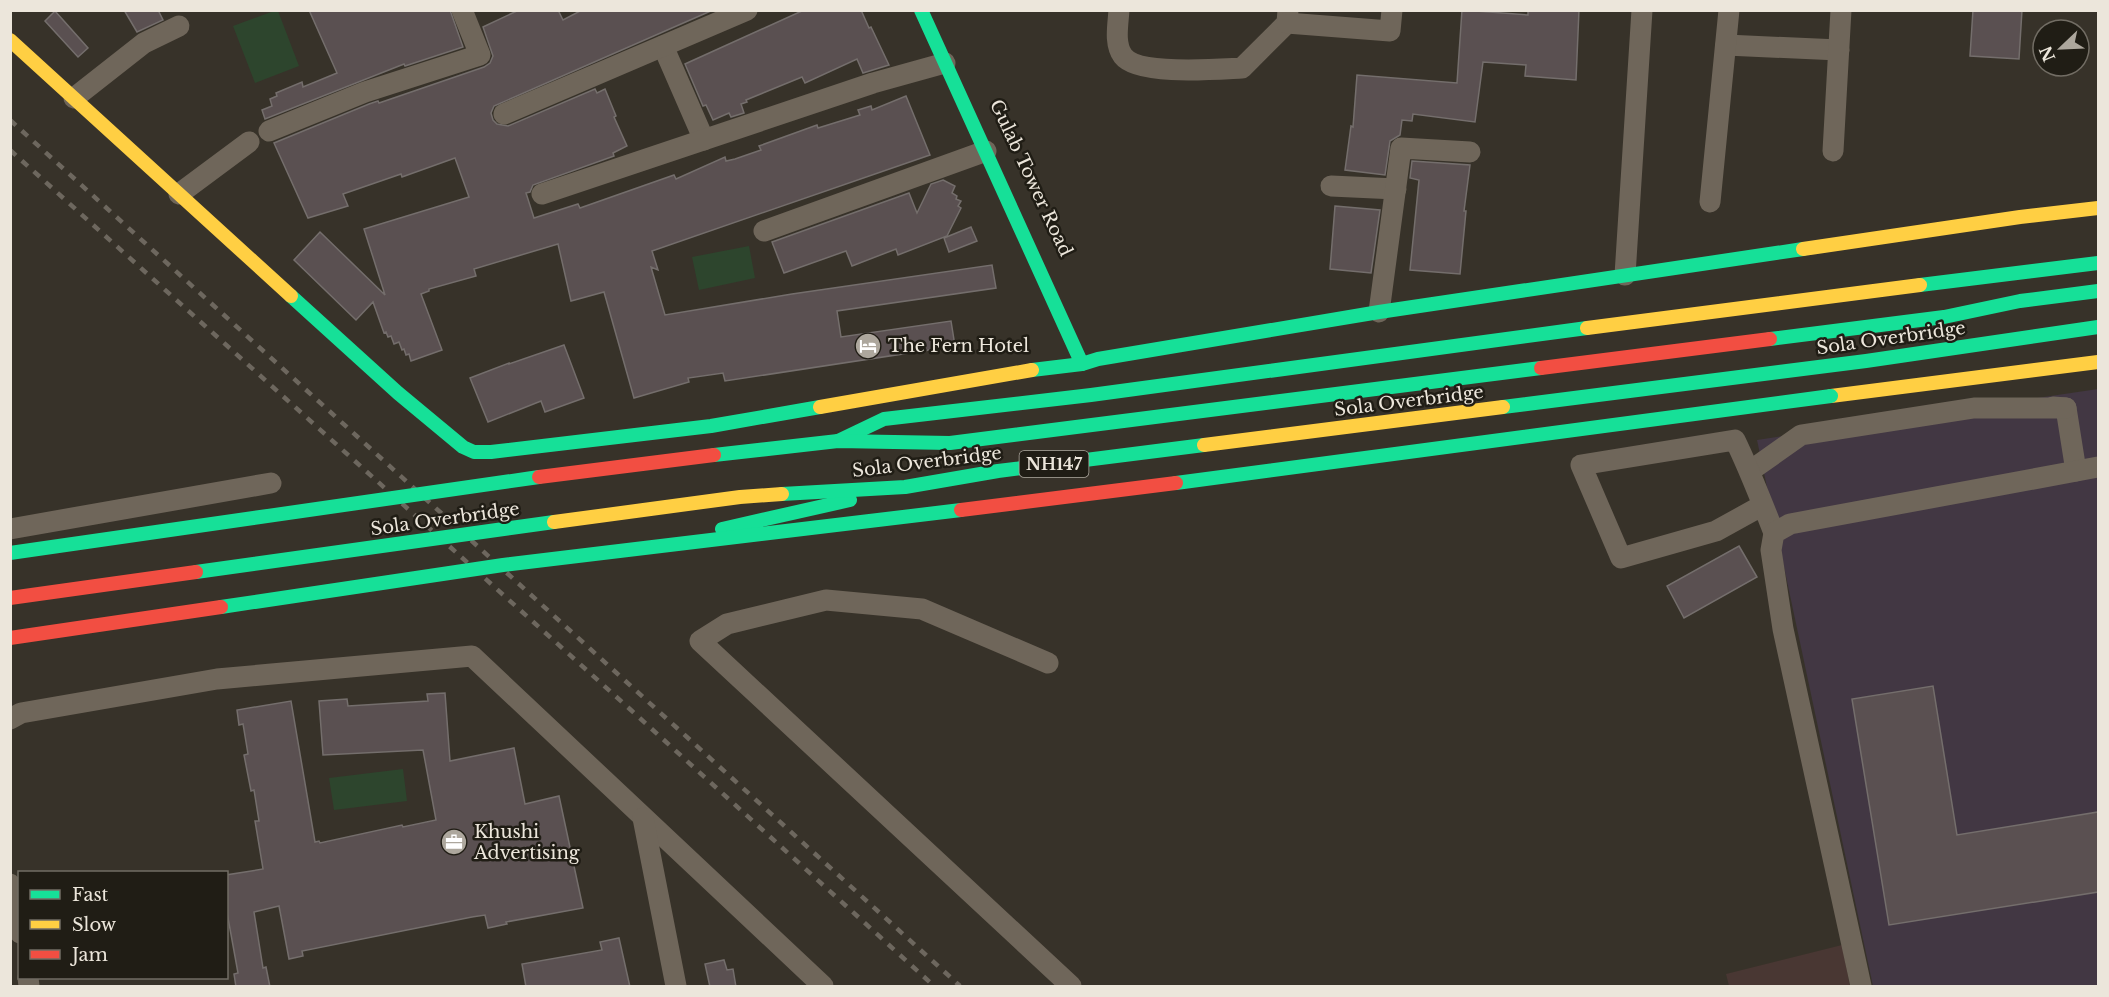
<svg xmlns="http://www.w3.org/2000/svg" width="2109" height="997" viewBox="0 0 2109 997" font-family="'Libre Baskerville',serif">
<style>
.commercial{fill:#423743}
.industrial{fill:#493733}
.green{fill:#2d452d}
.building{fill:#5a5051;stroke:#746e6c;stroke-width:1.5}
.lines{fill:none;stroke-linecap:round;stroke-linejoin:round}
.street{stroke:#6f665a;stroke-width:21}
.fast{stroke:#16e098;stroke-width:14}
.slow{stroke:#ffcf43;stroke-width:14}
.rail{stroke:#6d675e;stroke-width:4.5;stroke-dasharray:8 8;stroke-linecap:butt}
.fast-bridge{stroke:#16e098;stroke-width:14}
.slow-bridge{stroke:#ffcf43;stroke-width:14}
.jam-bridge{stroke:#f24e42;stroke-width:14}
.labels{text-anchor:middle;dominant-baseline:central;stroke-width:5;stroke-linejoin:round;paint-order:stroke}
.shield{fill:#201d15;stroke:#afaaa0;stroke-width:1.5}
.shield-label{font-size:16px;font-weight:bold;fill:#ece6db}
.street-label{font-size:18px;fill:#ece6db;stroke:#201d15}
.poi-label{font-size:18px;fill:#ece6db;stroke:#201d15;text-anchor:start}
</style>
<rect width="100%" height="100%" fill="#373229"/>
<!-- commercial -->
<path class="commercial" d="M2098 389V986H1873L1757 440Z"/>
<!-- industrial -->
<path class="industrial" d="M1842 945 1850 986H1729L1726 974Z"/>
<!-- green -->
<g class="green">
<path d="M274 11H278L299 66 255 83 233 26Z"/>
<path d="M749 246 755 278 699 290 692 257Z"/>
<path d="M403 769 407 801 334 810 329 778Z"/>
</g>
<!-- building -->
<g class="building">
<path d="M124 10H158L163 20 137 32Z"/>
<path d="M309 10H450L463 47 405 66 404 64 265 119 262 110 272 106 270 99 277 96 276 93 302 82 303 87 337 73Z"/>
<path d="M519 10H558L563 20 582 10H713L494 106 491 113 493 120 497 124 508 126 595 89 597 93 605 89 616 116 614 117 627 146 613 153 614 156 533 185 530 192 526 193 534 218 578 204 580 208 674 175 676 179 725 157 726 161 735 159 761 150 759 146 817 125 818 128 860 115 858 110 871 106 872 110 906 96 930 155 652 251 658 270 651 267 665 315 792 294 992 265 996 288 837 311 841 337 951 321 955 346 725 381 723 373 688 378 689 382 634 398 604 292 571 301 558 244 474 269 476 276 429 289V291L421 294 442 350 411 361 409 354 406 355 404 349 402 350 399 342 394 344 391 336 388 337 386 332 384 333 373 302 356 320 294 260 320 232 385 295 364 229 469 197 455 158 402 177 401 174 343 194 348 206 308 218 274 143 369 104 378 101 379 103 484 67 490 63 493 56 483 27Z"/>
<path d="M804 10H861L869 28 871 27 889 65 863 73 857 59 805 83 802 77 746 100 747 102 741 104 744 113 731 117 729 113 713 120 706 105 703 106 685 64Z"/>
<path d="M1462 10 1528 15V10H1579L1576 80 1525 76 1526 65 1483 62 1475 122 1413 114 1412 121 1402 120 1400 135 1390 141 1385 175 1345 170 1351 126 1353 127 1357 75 1457 83Z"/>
<path d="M1973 10H2022L2019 59 1970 56Z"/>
<path d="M55 11 88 48 78 57 45 21Z"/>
<path d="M1412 161 1470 165 1464 211H1466L1460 274 1410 270 1419 180 1410 178Z"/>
<path d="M943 180 955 186 952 193 957 196 956 199 961 201 958 206 961 208 947 236 898 255 896 249 852 266 846 251 784 273 772 242 909 193 917 213 931 184Z"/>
<path d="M1335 206 1380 210 1371 273 1330 269Z"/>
<path d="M971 227 977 241 949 252 944 238Z"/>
<path d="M564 345 584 398 545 412 541 401 488 422 470 378 509 363V364Z"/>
<path d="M1739 546 1757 577 1684 618 1667 586Z"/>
<path d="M1933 686 1957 835 2098 812V892L1889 925 1852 699Z"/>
<path d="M445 693 450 761 514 748 525 804 559 796 583 908 506 922 507 924 488 928 485 915 472 917 302 951 303 956 289 959 279 906 254 912 263 968 266 967 270 987H236L234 974 238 973 226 907V875L263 869 255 821H259L254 790 251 791 244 755 248 754 243 724 239 725 237 710 291 701 315 842 319 841 320 843 402 825 403 827 436 820 423 750 323 755 319 701 347 699 348 706 428 701 427 694Z"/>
<path d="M619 938 630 987H526L522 964 602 950 600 942Z"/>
<path d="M724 960 727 970 733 969 736 987H710L705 964Z"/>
</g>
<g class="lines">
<!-- street -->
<g class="street">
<path d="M1119 10C1118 25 1114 44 1123 56 1138 76 1219 69 1242 68L1287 23 1288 10"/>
<path d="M1287 23 1390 31 1392 10"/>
<path d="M1726 45 1839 50"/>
<path d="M663 46 704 140"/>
<path d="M74 98 144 43 179 26"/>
<path d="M504 114 747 10"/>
<path d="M269 131 365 92 480 55 462 10"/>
<path d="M1833 151 1841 10"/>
<path d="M1331 186 1396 189"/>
<path d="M179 194 249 142"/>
<path d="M542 194 873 83 945 63"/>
<path d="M1710 202 1729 10"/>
<path d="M764 231 986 151"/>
<path d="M1625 275 1642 10"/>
<path d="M1379 312 1401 148 1470 152"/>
<path d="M2053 407 2066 408 2076 471"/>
<path d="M1750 471 1801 435 1974 408H2066"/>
<path d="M1763 505 1716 531 1621 558 1581 465 1735 440C1750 471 1762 502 1774 533"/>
<path d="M10 529 271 483"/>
<path d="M1048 663 922 609 826 600 727 624 700 641 1071 986"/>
<path d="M10 719 21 713 217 679 472 656 823 986"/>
<path d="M643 818 676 986"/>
<path d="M10 884 20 933"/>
<path d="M28 978 29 986"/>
<path d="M1861 986 1783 629 1771 550 1774 533 1790 524 2098 467"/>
</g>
<!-- fast -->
<g class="fast">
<path d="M921 10 1082 364"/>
<path d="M1920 285 2098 263"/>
<path d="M291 296 398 393 463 447 474 452H491L711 426 820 407"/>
<path d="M1032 370 1082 364 1098 359 1379 312 1803 249"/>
<path d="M838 441 884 419 1091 395 1587 328"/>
<path d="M722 529 850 500"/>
</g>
<!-- slow -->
<g class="slow">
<path d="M10 40 291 296"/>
<path d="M1803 249 2020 217 2098 208"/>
<path d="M1587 328 1920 285"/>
<path d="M1831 396 2098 362"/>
<path d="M820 407 1032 370"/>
</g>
<!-- rail -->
<g class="rail">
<path d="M10 120 960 986"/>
<path d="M10 150 632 711 934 986"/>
</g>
<!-- fast-bridge -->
<g class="fast-bridge">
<path d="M1770 339 1944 317 2020 301 2098 291"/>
<path d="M1503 407 1866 361 2098 327"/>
<path d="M714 455 838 441 950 443 1541 368"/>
<path d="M1176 483 1831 396"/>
<path d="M782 494 905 487 998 471 1204 445"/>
<path d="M10 553 539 477"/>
<path d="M196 572 554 522"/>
<path d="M221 607 503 565 961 510"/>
</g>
<!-- slow-bridge -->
<g class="slow-bridge">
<path d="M1204 445 1503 407"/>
<path d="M554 522 740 497 782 494"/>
</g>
<!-- jam-bridge -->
<g class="jam-bridge">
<path d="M1541 368 1770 339"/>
<path d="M539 477 714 455"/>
<path d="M961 510 1176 483"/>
<path d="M10 598 196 572"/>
<path d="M10 638 221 607"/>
</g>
</g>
<!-- icons -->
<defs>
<g id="hotel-disc" transform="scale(1.35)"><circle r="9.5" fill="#ada79d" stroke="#201d15"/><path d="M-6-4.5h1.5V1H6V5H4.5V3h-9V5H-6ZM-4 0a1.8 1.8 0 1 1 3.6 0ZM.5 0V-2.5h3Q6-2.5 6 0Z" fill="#fff"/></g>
<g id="office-disc" transform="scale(1.35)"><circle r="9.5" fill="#ada79d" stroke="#201d15"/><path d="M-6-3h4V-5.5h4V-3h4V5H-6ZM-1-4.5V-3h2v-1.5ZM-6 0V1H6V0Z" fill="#fff"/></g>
</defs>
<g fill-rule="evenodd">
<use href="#hotel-disc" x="868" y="346"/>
<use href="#office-disc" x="454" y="842"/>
</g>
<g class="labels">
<!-- shield labels -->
<rect class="shield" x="1019.5" y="451" width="69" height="26" rx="4.5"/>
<g class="shield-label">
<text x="1054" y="464">NH147</text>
</g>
<!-- street labels -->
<g class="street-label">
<text transform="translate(1031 178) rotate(65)">Gulab Tower Road</text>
<text transform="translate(1891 338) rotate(-8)">Sola Overbridge</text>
<text transform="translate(1409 401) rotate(-7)">Sola Overbridge</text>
<text transform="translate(927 462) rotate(-7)">Sola Overbridge</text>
<text transform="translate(445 519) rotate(-8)">Sola Overbridge</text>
</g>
<!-- poi labels -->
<g class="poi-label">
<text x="888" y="346">The Fern Hotel</text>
<text x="474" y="832">Khushi<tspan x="474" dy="21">Advertising</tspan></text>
</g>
</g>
<!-- border -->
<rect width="2109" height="997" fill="none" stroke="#ece6db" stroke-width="24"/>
<!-- legend -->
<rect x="18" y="871" width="210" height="108" fill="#201d15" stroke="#726d64" stroke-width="1.5"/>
<rect x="30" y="890" width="30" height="9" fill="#16e098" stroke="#726d64" stroke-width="1.5"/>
<text x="72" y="901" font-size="18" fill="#ece6db">Fast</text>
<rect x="30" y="920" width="30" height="9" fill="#ffcf43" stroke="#726d64" stroke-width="1.5"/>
<text x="72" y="931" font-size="18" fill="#ece6db">Slow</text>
<rect x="30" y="950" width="30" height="9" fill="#f24e42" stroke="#726d64" stroke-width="1.5"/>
<text x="72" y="961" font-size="18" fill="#ece6db">Jam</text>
<!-- north arrow -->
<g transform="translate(2061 48) rotate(247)"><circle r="28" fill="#201d15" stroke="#726d64" stroke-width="1.5"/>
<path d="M0-4.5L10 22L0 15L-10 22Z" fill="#ada79d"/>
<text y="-9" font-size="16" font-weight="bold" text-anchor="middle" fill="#ece6db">N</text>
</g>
</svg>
